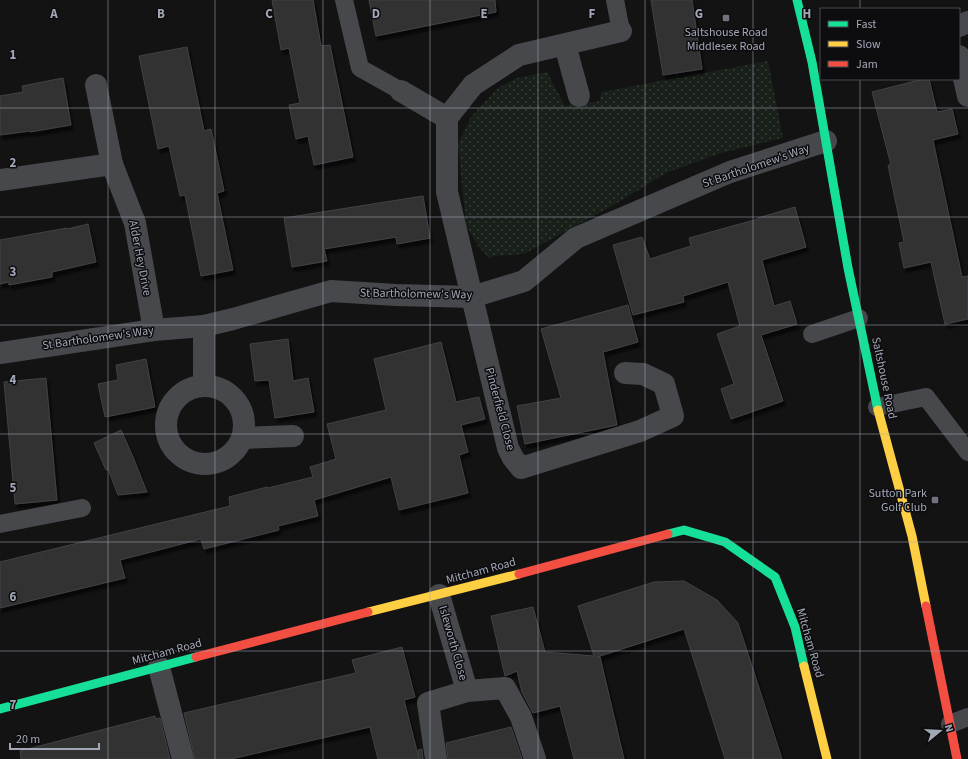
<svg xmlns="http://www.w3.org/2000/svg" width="968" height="759" viewBox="0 0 968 759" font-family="'Source Sans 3',sans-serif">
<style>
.park{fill:url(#park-dots)}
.building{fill:#313133;stroke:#414247;filter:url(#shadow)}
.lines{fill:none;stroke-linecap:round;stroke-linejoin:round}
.lane{stroke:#46484c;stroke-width:18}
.street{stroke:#46484c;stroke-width:22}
.fast{stroke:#16e098;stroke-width:9}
.slow{stroke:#ffcf43;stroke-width:9}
.jam{stroke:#f24e42;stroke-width:9}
.grid{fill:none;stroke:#a2a7b6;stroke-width:1;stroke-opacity:0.55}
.poi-dot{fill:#70737d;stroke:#0d0d0f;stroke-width:1.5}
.labels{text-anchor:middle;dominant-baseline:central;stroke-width:3;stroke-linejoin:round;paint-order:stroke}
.poi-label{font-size:12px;fill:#a2a7b6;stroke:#0d0d0f}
.street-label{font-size:12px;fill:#a2a7b6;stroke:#0d0d0f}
.grid-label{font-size:13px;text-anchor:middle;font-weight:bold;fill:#a2a7b6;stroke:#0d0d0f;stroke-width:3;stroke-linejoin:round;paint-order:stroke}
</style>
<defs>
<pattern id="park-dots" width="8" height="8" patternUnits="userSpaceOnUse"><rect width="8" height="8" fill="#19201a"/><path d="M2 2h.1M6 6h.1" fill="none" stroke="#373e39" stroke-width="1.8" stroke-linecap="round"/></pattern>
<filter id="shadow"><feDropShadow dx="2.5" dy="4.5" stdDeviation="1" flood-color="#0009"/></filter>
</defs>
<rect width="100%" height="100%" fill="#131313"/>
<!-- park -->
<path class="park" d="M768 61 783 138 721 153 666 173 617 203 524 254 493 256 489 258 478 246 466 225 458 144 471 117 498 88 517 78 547 72 565 106 600 101 601 92Z"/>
<!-- building -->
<g class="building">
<path d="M272 0H313L321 46 330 45 353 157 314 165 308 136 296 139 289 105 300 103 289 48 281 50Z"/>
<path d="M369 0H495L496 12 376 36Z"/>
<path d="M651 0H692L702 69 663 75Z"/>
<path d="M187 47 204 131 211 129 224 191 217 193 233 270 201 276 185 195 180 196 169 146 158 149 139 56Z"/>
<path d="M63 78 71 125 30 132V131L0 135V96L23 92 22 86Z"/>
<path d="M923 79H929L937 112 952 109 958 134 933 140 962 277 968 276V319L945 324 931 262 904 268 899 243 904 242 888 165H891L872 92Z"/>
<path d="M423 196 430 238 397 244 396 237 324 249 327 261 292 267 284 218Z"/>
<path d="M795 207 806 247 762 260 774 306 790 301 797 324 761 335 783 401 731 419 721 389 734 384 717 334 740 326 728 282 683 296 684 302 633 315 613 245 642 237 650 259 691 246 689 238 758 219V218Z"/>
<path d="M88 224 96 262 52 272V277L9 285V282L0 284V240L67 228V229Z"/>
<path d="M628 305 638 342 603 352 617 425 525 444 517 406 561 398 541 329Z"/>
<path d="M288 339 293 381 308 378 314 412 275 418 269 380 255 381 250 344Z"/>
<path d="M441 342 456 402 479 397 485 419 461 425 468 452 459 455 468 493 399 510 391 477 314 500 318 516 278 526 279 530 204 549 201 539 120 560 125 578 0 608V562L230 506 229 497 267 487 268 488 313 477 310 467 336 459 327 424 386 410 374 359Z"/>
<path d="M146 359 155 407 105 417 98 384 118 380 116 365Z"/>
<path d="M46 378 57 500 15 504 4 382Z"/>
<path d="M121 430 133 457 147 492 118 495 108 469 106 470 94 443Z"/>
<path d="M684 581 717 600 738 623 782 759H725L684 629 597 657H600L624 759H574L560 706 533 713 522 692 517 671 505 676 491 616 533 607 545 652 594 656 578 606 654 582Z"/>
<path d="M402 647 415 697 404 700 419 759H378L370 727 231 759H195L184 713 356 673 352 660Z"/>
<path d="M155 716V719L160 718 170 759H21L20 751Z"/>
<path d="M511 727 522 759H448L446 743Z"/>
<path d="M422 749 423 759H419L418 750Z"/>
</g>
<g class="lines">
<!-- lane -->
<g class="lane">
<path d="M344 0 360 68 401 91"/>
<path d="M615 0 621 31"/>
<path d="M812 334 859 318"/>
<path d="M877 407 926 397 968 452"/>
<path d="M0 524 82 508"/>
<path d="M950 724 968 717"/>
</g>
<!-- street -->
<g class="street">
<path d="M959 26 968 22"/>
<path d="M621 31 519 55 473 85 447 118V192L508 448 513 458 521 468 640 431 673 416 664 384 643 374 625 373"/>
<path d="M565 45 579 96"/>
<path d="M959 56 968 96"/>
<path d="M96 85 112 164"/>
<path d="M401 91 447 118"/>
<path d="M0 180 112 164 135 223 154 330"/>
<path d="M204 326V385"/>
<path d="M0 353 154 330 204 326 233 319 331 291 396 295 472 297 524 281 576 238 730 172 826 141"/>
<circle cx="205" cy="425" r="39"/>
<path d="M243 438 293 436"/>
<path d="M159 667 183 759"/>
<path d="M467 691 505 688 521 717 535 759"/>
<path d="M436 759 428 703 467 691 439 595"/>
</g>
<!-- fast -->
<g class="fast">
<path d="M797 0 812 62 848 268 878 410"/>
<path d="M668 534 684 530 725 542 775 577 795 627 804 666"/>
<path d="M0 709 196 657"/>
</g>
<!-- slow -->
<g class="slow">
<path d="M878 410 912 536 926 606"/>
<path d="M368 612 519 574"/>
<path d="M804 666 827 759"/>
</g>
<!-- jam -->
<g class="jam">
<path d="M519 574 668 534"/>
<path d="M926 606 957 759"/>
<path d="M196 657 368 612"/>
</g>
</g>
<!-- grid -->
<path class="grid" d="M108 0V759M215 0V759M323 0V759M430 0V759M538 0V759M645 0V759M753 0V759M860 0V9M860 79V759M0 108H968M0 217H968M0 325H968M0 434H968M0 542H968M0 651H968"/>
<!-- markers -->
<g class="poi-dot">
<rect x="722" y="14" width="8" height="8" rx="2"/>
<rect x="931" y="496" width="8" height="8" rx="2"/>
</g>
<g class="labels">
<!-- poi labels -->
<g class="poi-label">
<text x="726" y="32">Saltshouse Road<tspan x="726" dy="14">Middlesex Road</tspan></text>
<text x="927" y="493" text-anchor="end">Sutton Park<tspan x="927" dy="14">Golf Club</tspan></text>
</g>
<!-- street labels -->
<g class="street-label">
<text transform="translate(756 166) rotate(-19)">St Bartholomew's Way</text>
<text transform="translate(140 258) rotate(79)">Alder Hey Drive</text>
<text transform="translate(416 294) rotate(1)">St Bartholomew's Way</text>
<text transform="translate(98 338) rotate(-8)">St Bartholomew's Way</text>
<text transform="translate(884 378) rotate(78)">Saltshouse Road</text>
<text transform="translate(500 409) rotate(75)">Pinderfield Close</text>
<text transform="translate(481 571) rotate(-15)">Mitcham Road</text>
<text transform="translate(453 643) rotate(74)">Isleworth Close</text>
<text transform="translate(810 643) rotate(74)">Mitcham Road</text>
<text transform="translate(167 652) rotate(-15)">Mitcham Road</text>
</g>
</g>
<g class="grid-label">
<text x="54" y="18">A</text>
<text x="161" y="18">B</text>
<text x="269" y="18">C</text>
<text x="376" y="18">D</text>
<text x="484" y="18">E</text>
<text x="592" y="18">F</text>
<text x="699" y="18">G</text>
<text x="807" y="18">H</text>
<text x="13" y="59">1</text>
<text x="13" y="167">2</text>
<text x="13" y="276">3</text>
<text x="13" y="384">4</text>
<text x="13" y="492">5</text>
<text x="13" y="601">6</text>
<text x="13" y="709">7</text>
</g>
<!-- legend -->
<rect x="820" y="8" width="140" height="72" fill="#0d0d0f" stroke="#494b52"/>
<rect x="828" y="21" width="20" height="6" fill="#16e098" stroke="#494b52"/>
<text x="856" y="28" font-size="12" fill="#a2a7b6">Fast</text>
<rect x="828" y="41" width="20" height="6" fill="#ffcf43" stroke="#494b52"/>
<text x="856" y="48" font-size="12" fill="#a2a7b6">Slow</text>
<rect x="828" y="61" width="20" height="6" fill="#f24e42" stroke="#494b52"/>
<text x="856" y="68" font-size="12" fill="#a2a7b6">Jam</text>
<!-- north arrow -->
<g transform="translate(940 731) rotate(72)" stroke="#0d0d0f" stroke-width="3" paint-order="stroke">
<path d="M0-3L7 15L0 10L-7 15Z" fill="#a2a7b6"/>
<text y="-6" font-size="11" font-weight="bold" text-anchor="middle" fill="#a2a7b6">N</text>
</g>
<!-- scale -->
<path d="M10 743v6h89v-6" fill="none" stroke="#a2a7b6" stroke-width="2"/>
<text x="16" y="743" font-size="12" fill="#a2a7b6" stroke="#0d0d0f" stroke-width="3" paint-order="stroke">20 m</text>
</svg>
